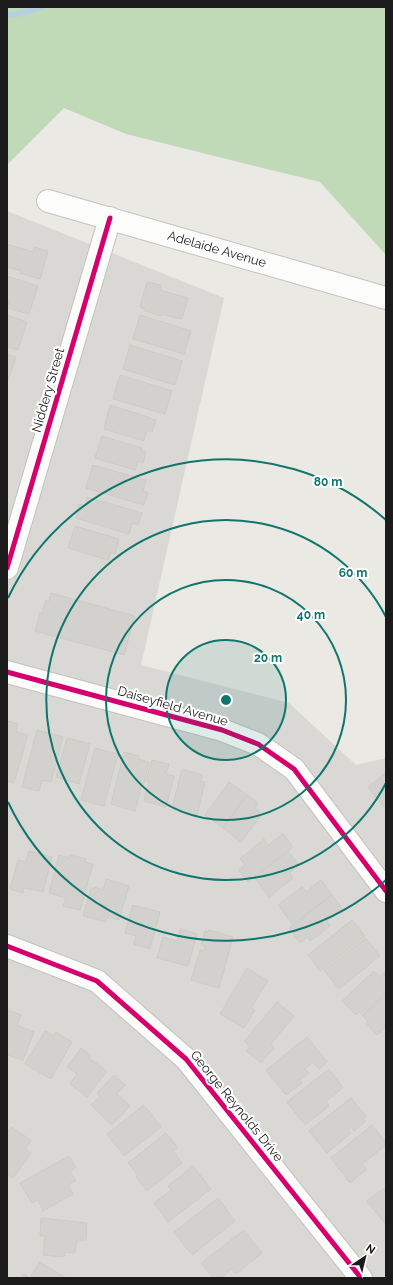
<svg xmlns="http://www.w3.org/2000/svg" width="393" height="1285" viewBox="0 0 393 1285" font-family="Raleway,sans-serif">
<style>
.residential{fill:#d9d8d5}
.forest{fill:#c0dab8}
.lines{fill:none;stroke-linecap:round;stroke-linejoin:round}
.stream{stroke:#b6d0de;stroke-width:6}
.building{fill:#d2d1cd;stroke:#cdcbc5}
.minor-casing{stroke:#c2c2c0;stroke-width:24}
.minor{stroke:#fcfcfb;stroke-width:22}
.cycleway-casing{stroke:#fff;stroke-width:8}
.cycleway{stroke:#d6006c;stroke-width:5}
.ring{fill:none;stroke:#0f766e;stroke-width:2}
.labels{text-anchor:middle;dominant-baseline:central;stroke-width:4;stroke-linejoin:round;paint-order:stroke}
.street-label{font-size:13px;fill:#1b1b1b;stroke:#fff}
.centre{fill:#0f766e;stroke:#fff;stroke-width:2}
.ring-label{font-size:12px;text-anchor:middle;font-weight:bold;fill:#0f766e;stroke:#fff;stroke-width:4;stroke-linejoin:round;paint-order:stroke}
</style>
<rect width="100%" height="100%" fill="#eae9e4"/>
<!-- residential -->
<path class="residential" d="M7 211 224 298 141 665 289 703 356 765 386 758V1278H7Z"/>
<!-- forest -->
<path class="forest" d="M7 7H386V255L320 182 126 134 64 108 7 165Z"/>
<g class="lines">
<!-- stream -->
<path class="stream" d="M7 15 17 14 41 7"/>
</g>
<!-- building -->
<g class="building">
<path d="M7 244 33 252 34 247 48 251 40 279 20 273 21 271 7 267Z"/>
<path d="M7 276 38 286 29 314 7 308 9 301H7Z"/>
<path d="M147 282 161 285 160 290 188 298 182 319 161 314V316L145 311V309L140 307Z"/>
<path d="M7 315 27 322 18 350 7 347Z"/>
<path d="M140 315 191 331 184 354 133 339Z"/>
<path d="M130 345 182 361 175 385 123 369Z"/>
<path d="M7 354 16 357 8 380 7 379Z"/>
<path d="M120 375 172 391 165 414 113 399Z"/>
<path d="M110 405 151 418V419L156 420 152 432 147 430 144 441 104 429Z"/>
<path d="M102 436 142 448 141 450 146 452 143 463 138 461 135 470 95 458Z"/>
<path d="M93 465 146 480 143 491 148 493 144 505 86 488Z"/>
<path d="M87 497 142 513 138 525 132 523 129 534 76 518 79 504 85 506Z"/>
<path d="M75 526 119 539 115 554 111 552 108 560 68 548Z"/>
<path d="M51 593 135 616 124 655 35 631 40 613 42 614 46 600 49 601Z"/>
<path d="M7 721 18 724 16 732 28 735 14 783 7 781Z"/>
<path d="M37 730 63 737 51 782 42 780 39 791 22 787Z"/>
<path d="M67 738 90 744 79 784 56 777Z"/>
<path d="M95 748 118 754 104 806 81 800Z"/>
<path d="M124 752 139 756 138 759 149 762 144 783H142L135 811 111 804Z"/>
<path d="M152 760 169 764 166 774 174 776 166 807 144 801 149 781H146Z"/>
<path d="M182 769 202 775 201 781 205 782 197 815 172 809Z"/>
<path d="M386 773V805L384 807 368 787Z"/>
<path d="M229 782 247 795 223 828 205 815Z"/>
<path d="M247 795 258 803 255 808 262 814 241 842 223 828Z"/>
<path d="M283 834 293 847 248 882 239 870 245 865 240 859 264 839 268 845Z"/>
<path d="M29 851 52 857 43 892 24 888 23 893 10 889 18 860 26 862Z"/>
<path d="M288 851 299 865 289 873 293 878 269 897 254 877Z"/>
<path d="M59 855 69 858 70 855 86 859 85 862 93 864 80 910 63 906 66 898 49 893Z"/>
<path d="M106 879 129 886 119 920 108 916 106 922 83 916 91 888 94 889V887L103 890Z"/>
<path d="M321 880 332 895 293 925 278 905 302 887 306 892Z"/>
<path d="M332 895 343 909 327 921 330 926 310 941 307 937 300 943 289 928Z"/>
<path d="M133 905 160 912 150 949 134 944 136 936 125 933Z"/>
<path d="M352 920 365 936 320 971 308 955Z"/>
<path d="M180 929 197 934 188 966 157 958 163 937 177 941Z"/>
<path d="M209 930 233 937 219 988 191 980 200 950 204 951 205 946 201 945 205 931 209 932Z"/>
<path d="M366 938 380 956 339 989 324 970Z"/>
<path d="M247 968 268 981 251 1008 255 1010 244 1028 220 1014Z"/>
<path d="M374 971 380 977 386 971V993L363 1016 359 1012 356 1015 342 1001Z"/>
<path d="M386 993V1027L377 1035 366 1023 368 1021 363 1016Z"/>
<path d="M277 1002 294 1016 271 1044 274 1047 261 1063 246 1051 250 1046 244 1041Z"/>
<path d="M7 1010 21 1015 17 1025 34 1032 23 1060 7 1055Z"/>
<path d="M45 1031 54 1036 56 1032 72 1042 51 1079 25 1064Z"/>
<path d="M307 1037 327 1062 319 1069 313 1062 305 1069 309 1073 300 1080 302 1083 286 1095 266 1070Z"/>
<path d="M81 1048 91 1055 89 1058 107 1071 87 1097 70 1084 77 1074 67 1067Z"/>
<path d="M329 1069 343 1088 326 1101 329 1106 305 1125 287 1102Z"/>
<path d="M114 1075 125 1085 117 1094 130 1106 112 1125 91 1105 100 1096 97 1093Z"/>
<path d="M351 1098 366 1116 363 1118 366 1121 354 1131 351 1127 348 1130 351 1133 327 1153 309 1131Z"/>
<path d="M144 1105 161 1127 124 1156 107 1134Z"/>
<path d="M372 1125 386 1142V1145L362 1164 367 1169 350 1183 331 1158Z"/>
<path d="M11 1127 31 1140 25 1149 31 1153 13 1178 7 1174V1133Z"/>
<path d="M166 1133 178 1148 173 1151 182 1163 147 1191 136 1177 138 1175 128 1163Z"/>
<path d="M69 1156 76 1167 70 1171 76 1181 68 1185 73 1194 43 1211 38 1200 32 1203 20 1183Z"/>
<path d="M193 1166 211 1189 168 1222 154 1203 171 1190 168 1186Z"/>
<path d="M386 1187V1225L367 1201Z"/>
<path d="M218 1198 235 1221 192 1255 174 1232Z"/>
<path d="M41 1218 87 1223 86 1240H77L75 1253 65 1252 64 1257 43 1255 45 1236H40Z"/>
<path d="M244 1230 262 1253 236 1274 232 1269 221 1278H213L201 1263Z"/>
<path d="M40 1262 66 1278H21L23 1274 30 1278Z"/>
</g>
<g class="lines">
<!-- minor casing -->
<g class="minor-casing">
<g id="minor">
<path d="M48 201 386 298"/>
<path d="M7 568 110 218"/>
<path d="M7 672 222 730 258 744 294 769 386 891"/>
<path d="M7 946 97 981 186 1059 361 1278"/>
</g>
</g>
<!-- minor -->
<use href="#minor" class="minor"/>
<!-- cycleway casing -->
<g class="cycleway-casing">
<g id="cycleway">
<path d="M7 568 110 218"/>
<path d="M7 672 222 730 258 744 294 769 386 891"/>
<path d="M7 946 97 981 186 1059 361 1278"/>
</g>
</g>
<!-- cycleway -->
<use href="#cycleway" class="cycleway"/>
</g>
<!-- distance rings -->
<circle cx="226" cy="700" r="60" fill="#0f766e" fill-opacity=".12"/>
<g class="ring">
<circle cx="226" cy="700" r="60"/>
<circle cx="226" cy="700" r="120"/>
<path d="M386 783A180 180 0 1 1 386 617"/>
<path d="M386 880A241 241 0 0 1 8 802M8 598A241 241 0 0 1 386 520"/>
</g>
<g class="labels">
<!-- street labels -->
<g class="street-label">
<text transform="translate(217 249) rotate(16)">Adelaide Avenue</text>
<text transform="translate(48 390) rotate(-74)">Niddery Street</text>
<text transform="translate(173 706) rotate(16)">Daiseyfield Avenue</text>
<text transform="translate(237 1106) rotate(51)">George Reynolds Drive</text>
</g>
</g>
<circle cx="226" cy="700" r="6" class="centre"/>
<g class="ring-label">
<text x="328" y="486">80 m</text>
<text x="353" y="577">60 m</text>
<text x="311" y="619">40 m</text>
<text x="268" y="662">20 m</text>
</g>
<!-- border -->
<rect width="393" height="1285" fill="none" stroke="#1b1b1b" stroke-width="16"/>
<!-- north arrow -->
<g transform="translate(365 1257) rotate(35)" stroke="#ffffff" stroke-width="3" paint-order="stroke">
<path d="M0-3L7 15L0 10L-7 15Z" fill="#1b1b1b"/>
<text y="-6" font-size="11" font-weight="bold" text-anchor="middle" fill="#1b1b1b">N</text>
</g>
</svg>
